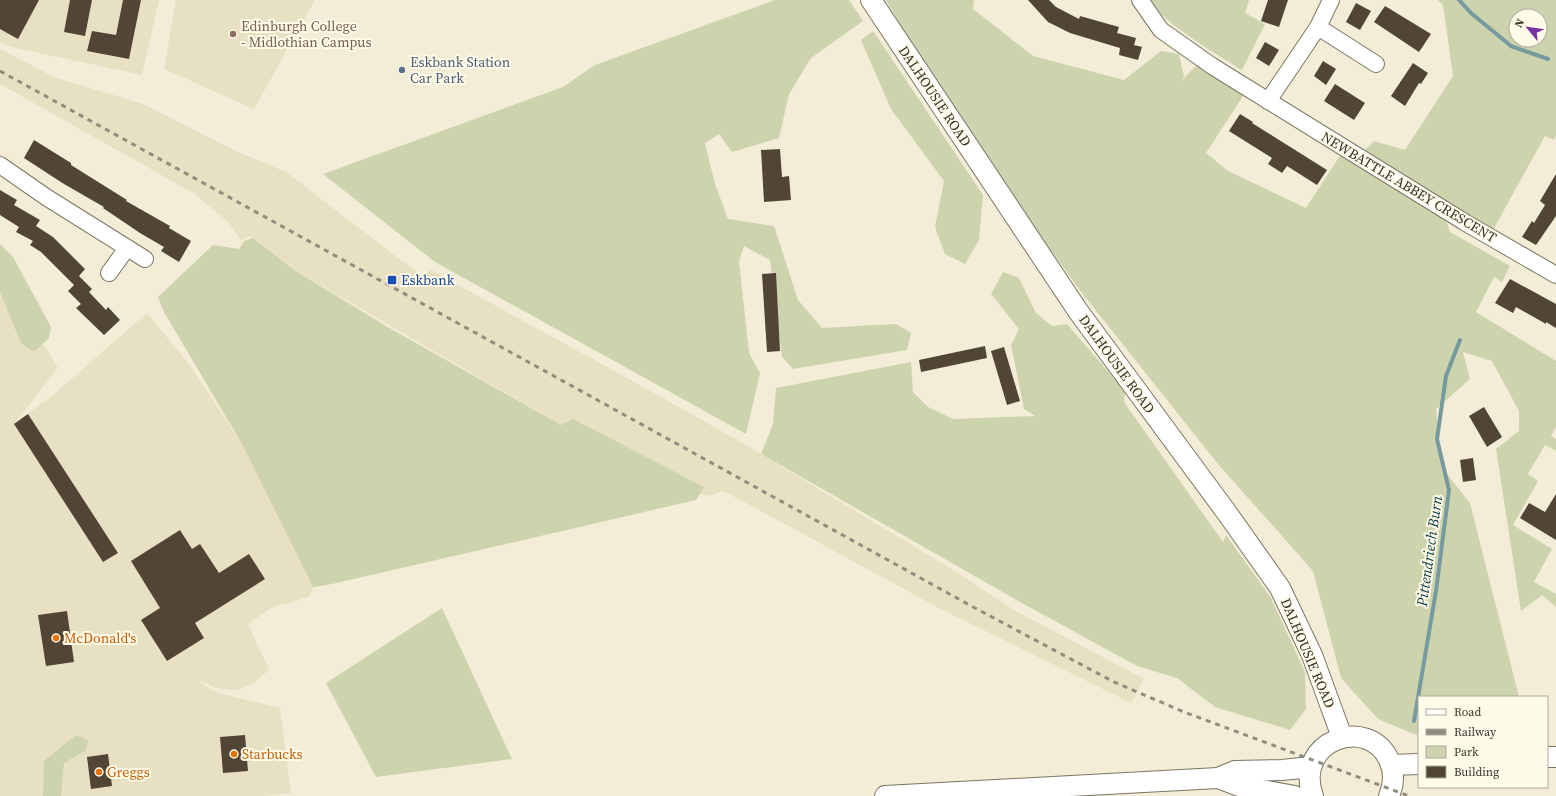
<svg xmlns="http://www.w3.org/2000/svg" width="1556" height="796" viewBox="0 0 1556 796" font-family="'Source Serif 4',serif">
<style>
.built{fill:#e8e0c3}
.green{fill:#cdd3ac;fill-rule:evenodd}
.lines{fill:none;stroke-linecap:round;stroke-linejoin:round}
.stream{stroke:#769aa0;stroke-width:4}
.building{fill:#514536}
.minor-casing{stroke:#7b7663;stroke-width:18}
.major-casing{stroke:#7b7663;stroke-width:22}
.minor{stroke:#fff;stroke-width:16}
.major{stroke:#fff;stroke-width:20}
.rail{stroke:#918d7e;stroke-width:3;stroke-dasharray:5 5;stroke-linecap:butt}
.education-dot{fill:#8d6e63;stroke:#fffbe9;stroke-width:1.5}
.service-dot{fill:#5c6f8a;stroke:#fffbe9;stroke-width:1.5}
.transit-dot{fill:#1a4fb4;stroke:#fffbe9;stroke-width:1.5}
.food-dot{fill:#e8710a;stroke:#fffbe9;stroke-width:1.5}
.labels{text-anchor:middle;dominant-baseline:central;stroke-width:4;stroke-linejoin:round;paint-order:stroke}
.education-label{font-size:14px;fill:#785e54;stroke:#fffbe9;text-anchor:start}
.service-label{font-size:14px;fill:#4e5e75;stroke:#fffbe9;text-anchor:start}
.street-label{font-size:14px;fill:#38352d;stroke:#fffbe9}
.transit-label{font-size:14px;fill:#164399;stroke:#fffbe9;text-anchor:start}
.food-label{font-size:14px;fill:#c56008;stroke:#fffbe9;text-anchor:start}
.water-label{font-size:15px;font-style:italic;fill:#14434c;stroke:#fffbe9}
</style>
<rect width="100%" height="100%" fill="#f3edd7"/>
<!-- built -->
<g class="built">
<path d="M0 0H159L142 75 11 47 0 41Z"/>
<path d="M176 0H315L254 109 164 69Z"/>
<path d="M0 49 54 77 143 104 236 151 286 172 423 277 431 270 627 378 741 442 958 573 1014 610 1144 679 1131 703 935 606 739 499 722 491 709 496 697 493 561 425 294 270 251 236 241 240 228 222 195 194 0 84Z"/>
<path d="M0 272 58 368 15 423 53 395 147 313 189 364 242 444 313 587 310 596 290 603 281 604 271 608 248 624 269 670 253 683 239 690 215 688 205 682 198 681 218 693 280 708 291 793 264 796H0Z"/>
</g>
<!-- green -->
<g class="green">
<path d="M775 0H849L863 21 811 58 789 94 779 138 732 152 719 134 705 143 715 184 728 219 774 226 798 300 822 328 896 324 911 333 907 350 793 369 782 357 770 260 744 246 739 261 749 353 760 373 746 434 435 262 323 174 563 87 595 65Z"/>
<path d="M886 0H974L973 9 1033 56 1124 80 1161 51 1179 54 1184 77 1176 86 1199 63 1245 93 1206 153 1228 171 1306 208 1341 154 1446 220 1450 232 1510 266 1502 282 1494 277 1476 312 1556 361V427L1551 436 1556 439V451L1545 445 1528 474 1538 481 1513 525 1552 549 1534 582 1556 594V607L1542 595 1521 611 1496 449 1519 431V411L1492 361 1463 352 1470 379 1436 409 1442 468 1470 503 1519 697H1419V736L1378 719 1341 678 1313 571 1218 464 1082 293 948 110Z"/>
<path d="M1151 0H1249L1245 13 1265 24 1242 70C1220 56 1160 22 1151 0Z"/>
<path d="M1438 0H1556V136L1554 140 1545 136 1493 230 1365 150 1374 141 1405 150 1453 76 1443 5ZM1516 16H1540V40H1516Z"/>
<path d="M873 31 983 195 979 240 965 264 945 254 935 227 944 181 891 109 861 40Z"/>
<path d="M253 238 294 270 386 326 561 425 573 419 704 487 696 500 332 584 313 587 242 444 164 312 158 297 213 245 239 249 244 241Z"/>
<path d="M0 244 13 257 51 327 49 338 34 352 21 343 0 292Z"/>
<path d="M1003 272 1019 278 1036 313 1052 326 1067 324 1125 391 1124 402 1223 542 1226 535 1271 598 1305 672 1306 709 1290 730 1215 707 1177 678 1137 666 1020 602 761 454 773 424 776 388 911 362 913 392 928 407 953 419 1035 416 1024 409 1011 345 1019 329 991 294Z"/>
<path d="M442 608 512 759 376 777 326 683Z"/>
<path d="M76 735 88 740 86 750 64 763 61 796H43L44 761Z"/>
</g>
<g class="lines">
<!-- stream -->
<g class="stream">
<path d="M1459 0 1471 13 1511 46 1548 59"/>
<path d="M1414 721 1436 591 1449 490 1437 439 1446 376 1460 340"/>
</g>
</g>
<!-- building -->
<g class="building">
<path d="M0 0H39L18 39 0 29Z"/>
<path d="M70 0H92L85 36 64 32Z"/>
<path d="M123 0H141L129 59 87 51 92 31 116 35Z"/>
<path d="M1028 0H1049L1056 7 1079 19 1080 16 1119 27 1117 33 1136 38 1134 45 1142 47 1138 60 1119 55 1120 48 1070 33 1048 22Z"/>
<path d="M1268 0H1288L1279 27 1261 21Z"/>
<path d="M1356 3 1371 11 1360 30 1346 22Z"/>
<path d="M1385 6 1431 34 1419 52 1374 22Z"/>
<path d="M1265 42 1279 50 1269 66 1256 58Z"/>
<path d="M1323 61 1336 69 1326 85 1314 76Z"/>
<path d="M1413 63 1428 73 1421 84 1419 83 1405 106 1391 96Z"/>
<path d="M1335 84 1365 103 1354 120 1324 101Z"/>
<path d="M1240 114 1253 122 1252 123 1327 170 1317 185 1287 166 1282 173 1268 164 1272 158 1229 131Z"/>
<path d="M34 140 71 163V165L127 200 126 201 170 226 169 228 191 241 179 262 161 251 164 247 140 233 103 208 104 207 64 184 24 158Z"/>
<path d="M780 149 782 177 789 176 791 200 764 202 761 150Z"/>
<path d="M1556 174V216L1536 245 1522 237 1532 221 1534 223 1545 205 1540 201Z"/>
<path d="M0 190 17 200 14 205 40 220 36 226 53 237 85 269 79 276 92 289 89 292 106 310 108 307 120 320 104 335 76 308 81 304 68 291 74 285 41 252 30 245 33 241 16 232 19 227 0 215Z"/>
<path d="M776 273 780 351 767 352 762 274Z"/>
<path d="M1510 279 1556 304V328L1546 322V324L1516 307 1513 313 1495 303Z"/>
<path d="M985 346 987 358 921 372 919 360Z"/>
<path d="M1004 347 1020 401 1007 405 991 351Z"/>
<path d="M1484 407 1502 437 1487 447 1469 416Z"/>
<path d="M28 414 118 553 103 562 14 424Z"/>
<path d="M1473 458 1476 480 1463 482 1460 460Z"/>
<path d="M1556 494V540L1520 518 1529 503 1545 512Z"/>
<path d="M180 530 192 549 200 544 219 573 249 554 265 579 195 623 204 638 167 661 141 620 160 608 131 561Z"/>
<path d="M67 611 74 662 46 666 38 615Z"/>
<path d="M245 735 248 771 223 773 220 737Z"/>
<path d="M108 754 112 786 91 789 87 757Z"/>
</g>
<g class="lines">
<!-- minor casing -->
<g class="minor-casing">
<g id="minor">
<path d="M1140 0 1161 30 1212 66 1466 223 1556 275"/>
<path d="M1318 27 1376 64"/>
<path d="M1268 101 1318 27 1331 0"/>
<path d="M0 165 46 197 145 259"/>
<path d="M109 273 127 248"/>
</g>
</g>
<!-- major casing -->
<g class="major-casing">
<g id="major">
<path d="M871 0 1078 311 1227 513 1280 588 1312 655 1342 737"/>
<path d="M1547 757H1556"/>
<path d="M1391 765 1419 764"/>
<path d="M1218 778 1239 786 1295 796"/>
<path d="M885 796 1218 778 1235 771 1282 770 1311 767"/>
<path d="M1313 796C1293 741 1368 714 1389 760 1395 772 1394 784 1389 796"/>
</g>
</g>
<!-- minor -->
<use href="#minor" class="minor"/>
<!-- major -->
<use href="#major" class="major"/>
<!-- rail -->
<path class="rail" d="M0 71 975 608 1114 682 1184 712 1409 796"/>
</g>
<!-- markers -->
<circle class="education-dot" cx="233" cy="34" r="4"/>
<circle class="service-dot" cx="402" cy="70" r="4"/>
<rect class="transit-dot" x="387" y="275" width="10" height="10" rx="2"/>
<g class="food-dot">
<circle cx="56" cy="638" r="4"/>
<circle cx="234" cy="754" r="4"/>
<circle cx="99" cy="772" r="4"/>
</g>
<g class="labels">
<!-- education labels -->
<g class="education-label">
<text x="241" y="26">Edinburgh College<tspan x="241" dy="16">- Midlothian Campus</tspan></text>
</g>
<!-- service labels -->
<g class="service-label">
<text x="410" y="62">Eskbank Station<tspan x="410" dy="16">Car Park</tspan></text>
</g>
<!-- street labels -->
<g class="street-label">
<text transform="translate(935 96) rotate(56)">DALHOUSIE ROAD</text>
<text transform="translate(1409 187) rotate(31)">NEWBATTLE ABBEY CRESCENT</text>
<text transform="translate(1117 364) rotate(54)">DALHOUSIE ROAD</text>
<text transform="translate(1308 653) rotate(67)">DALHOUSIE ROAD</text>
</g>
<!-- transit labels -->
<g class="transit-label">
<text x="401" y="280">Eskbank</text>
</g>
<!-- food labels -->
<g class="food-label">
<text x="64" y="638">McDonald's</text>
<text x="242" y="754">Starbucks</text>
<text x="107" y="772">Greggs</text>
</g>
<!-- water labels -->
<g class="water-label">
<text transform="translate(1429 551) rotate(-82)">Pittendriech Burn</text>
</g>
</g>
<!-- legend -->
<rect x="1418" y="696" width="130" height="92" fill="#fffbe9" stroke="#afac9e"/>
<rect x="1426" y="709" width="20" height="6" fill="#ffffff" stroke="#afac9e"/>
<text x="1454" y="716" font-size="12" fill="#38352d">Road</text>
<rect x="1426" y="729" width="20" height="6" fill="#918d7e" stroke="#afac9e"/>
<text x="1454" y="736" font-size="12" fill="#38352d">Railway</text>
<rect x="1426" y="746" width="20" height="12" fill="#cdd3ac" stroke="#afac9e"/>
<text x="1454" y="756" font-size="12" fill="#38352d">Park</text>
<rect x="1426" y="766" width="20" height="12" fill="#514536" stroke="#afac9e"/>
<text x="1454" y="776" font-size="12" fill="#38352d">Building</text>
<!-- north arrow -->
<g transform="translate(1528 28) rotate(299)"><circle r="19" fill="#fffbe9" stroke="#afac9e"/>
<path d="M0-3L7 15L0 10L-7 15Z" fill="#7731a5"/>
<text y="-6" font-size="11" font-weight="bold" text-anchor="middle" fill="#38352d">N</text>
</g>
</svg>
